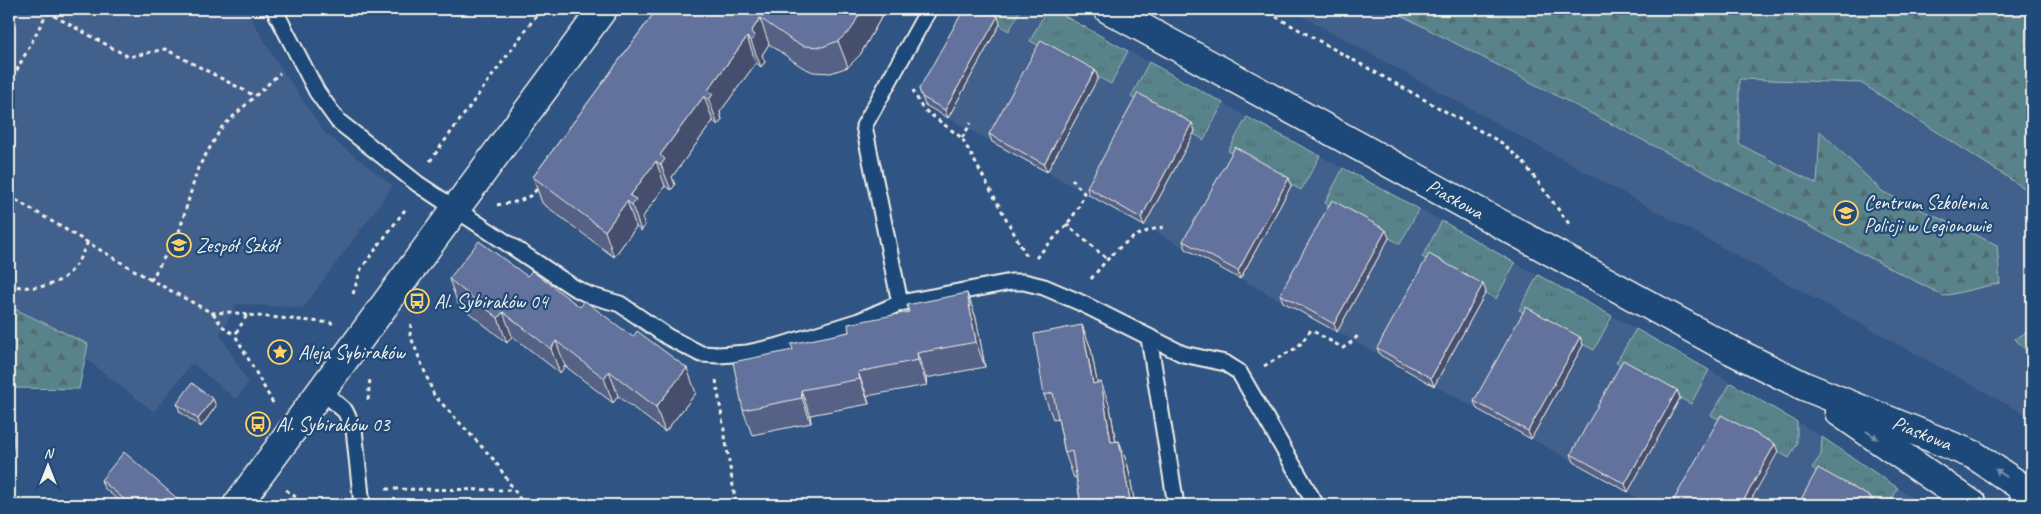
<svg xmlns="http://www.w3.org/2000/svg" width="2041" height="514" viewBox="0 0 2041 514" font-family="Caveat,sans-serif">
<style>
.built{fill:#43608c}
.grass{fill:url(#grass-tufts);stroke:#a6baba}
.forest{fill:url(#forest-firs);stroke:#a6baba}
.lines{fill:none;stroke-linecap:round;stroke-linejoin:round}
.lane-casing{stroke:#f4f1e8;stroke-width:19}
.street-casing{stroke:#f4f1e8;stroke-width:31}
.secondary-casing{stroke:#f4f1e8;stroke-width:31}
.path{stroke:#f4f1e8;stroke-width:3;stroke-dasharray:4 4;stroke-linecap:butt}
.lane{stroke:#1f4a7a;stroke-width:15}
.street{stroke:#1f4a7a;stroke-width:28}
.secondary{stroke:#1f4a7a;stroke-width:28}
.wall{fill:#546286;stroke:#f4f1e8}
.shaded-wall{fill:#45506d;stroke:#f4f1e8}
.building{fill:#62729c;stroke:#f4f1e8}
.oneway{fill:#748da6}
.labels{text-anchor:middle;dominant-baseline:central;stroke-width:4.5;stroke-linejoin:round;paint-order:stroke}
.street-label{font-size:20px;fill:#f4f1e8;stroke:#1f4a7a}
.poi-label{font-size:20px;fill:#f4f1e8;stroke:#1f4a7a;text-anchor:start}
</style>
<defs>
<pattern id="grass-tufts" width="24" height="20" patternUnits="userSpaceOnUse" patternTransform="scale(1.25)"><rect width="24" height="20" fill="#58838b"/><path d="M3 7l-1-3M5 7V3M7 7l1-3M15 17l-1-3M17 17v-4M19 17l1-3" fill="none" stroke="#526b6f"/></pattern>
<pattern id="forest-firs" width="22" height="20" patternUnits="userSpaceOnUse" patternTransform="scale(1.25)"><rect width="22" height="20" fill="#58838b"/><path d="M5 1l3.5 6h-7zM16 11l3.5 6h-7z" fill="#526b6f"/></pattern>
</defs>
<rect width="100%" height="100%" fill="#305483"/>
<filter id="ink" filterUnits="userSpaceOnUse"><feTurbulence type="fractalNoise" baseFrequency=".02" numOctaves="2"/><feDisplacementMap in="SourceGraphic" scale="10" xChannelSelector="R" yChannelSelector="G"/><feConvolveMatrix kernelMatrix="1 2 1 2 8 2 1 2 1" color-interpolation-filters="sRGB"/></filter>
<g filter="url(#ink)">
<!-- built -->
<g class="built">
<path d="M9 9H246L275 59 325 133 393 186 303 308 237 304 220 334 248 383 236 399 192 363 154 412 49 330 9 314Z"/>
<path d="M972 9 1009 31 1021 9H1047L1030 41 1110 84 1128 51 1149 62 1131 96 1195 131 1204 140 1223 103 1247 117 1228 151 1300 190 1320 156 1343 168 1325 203 1399 244 1419 209 1442 221 1422 257 1495 299 1515 263 1538 275 1519 310 1594 350 1612 316 1636 329 1617 363 1691 404 1709 370 1731 383 1711 415 1789 458 1797 444V422L1822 437 1821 455 1813 468 1874 505H1643L1645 502 1574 462 925 105 922 97Z"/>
<path d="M1289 9H2032V418Z"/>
<path d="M1898 488 1914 499 1910 505H1889Z"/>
</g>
<!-- grass -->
<g class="grass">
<path d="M973 9H1021L1009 31Z"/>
<path d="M1047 9H1052L1128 51 1111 84 1030 41Z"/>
<path d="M1149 62 1223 103 1204 140 1194 134 1195 131 1131 97Z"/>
<path d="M1247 117 1320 156 1301 190 1228 151Z"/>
<path d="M1343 168 1419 209 1400 244 1325 203Z"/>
<path d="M1442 221 1515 263 1496 299 1422 257Z"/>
<path d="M1538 275 1612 316 1594 350 1519 310Z"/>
<path d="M1636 329 1709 370 1691 404 1616 363Z"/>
<path d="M1731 383 1797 422V444L1789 458 1711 415Z"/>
<path d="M1822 437 1898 488 1889 505H1874L1821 476 1812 468 1821 455Z"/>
</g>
<!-- forest -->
<g class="forest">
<path d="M1389 9H2032V193L1861 83 1739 79V144L1817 184 1820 131 1883 192 1997 245 2000 283 1944 296Z"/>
<path d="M9 306 88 344 79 389 9 388Z"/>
<path d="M2032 329V357L2015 339Z"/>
</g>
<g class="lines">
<!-- lane casing -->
<g class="lane-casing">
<g id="lane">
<path d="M274 9 317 92 338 121 418 184 573 287 589 295 620 304 668 337 701 354 719 355 747 353 779 346 859 321 900 303 1011 282H1024L1044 287 1079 302 1183 354 1225 363 1239 372 1316 505"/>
<path d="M900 303 864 126 929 9"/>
<path d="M1149 338 1176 505"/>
<path d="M322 391 345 411 354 429 362 505"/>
<path d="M2015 505 2027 490"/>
</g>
</g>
<!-- street casing -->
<g class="street-casing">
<path id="street" d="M237 505 603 9"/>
</g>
<!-- secondary casing -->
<g class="secondary-casing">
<g id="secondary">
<path d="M1108 9 1731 350 1804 386 1974 455 2032 494"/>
<path d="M1839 412 1973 505"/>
</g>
</g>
<!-- path -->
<g class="path">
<path d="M1262 9 1502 143 1523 162 1570 225"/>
<path d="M47 12 129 57 165 49 255 96"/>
<path d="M9 85 49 9"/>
<path d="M913 90 922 108 962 138 1027 257"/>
<path d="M962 138 971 123"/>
<path d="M430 161 541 9"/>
<path d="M9 196 151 280"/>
<path d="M497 205C514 202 529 202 539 186"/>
<path d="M1066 224 1107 259"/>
<path d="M1036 258C1054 237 1077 219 1084 193L1072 179"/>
<path d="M1091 279C1112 253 1131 230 1167 227"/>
<path d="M9 285C30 290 57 288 72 270 79 262 83 251 88 242"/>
<path d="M353 294 361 269 407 207"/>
<path d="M213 313 222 326 235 335"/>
<path d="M247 315 232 312 212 313 151 280 179 232 198 168 222 127 280 73"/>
<path d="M411 324 410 335 434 395 495 461 524 505"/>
<path d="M1264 366 1298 347 1311 330 1343 348 1353 341 1360 333"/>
<path d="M716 380 736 505"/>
<path d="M368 400 370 378"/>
<path d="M273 403 235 335 247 315 333 323"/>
<path d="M386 489 514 490"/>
<path d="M286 490 297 498 292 505"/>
</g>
<!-- lane -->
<use href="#lane" class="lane"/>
<!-- street -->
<use href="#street" class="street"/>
<!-- secondary -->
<use href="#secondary" class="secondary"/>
</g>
<!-- wall -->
<g class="wall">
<path d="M657 9H886L860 55 848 67 831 73 813 72 802 67 769 44 762 55 765 62 761 67 756 63 720 112 722 120 718 125 713 121 672 177 675 185 671 190 665 186 642 218 645 225 641 231 636 227 614 257 542 203 533 177Z"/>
<path d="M1000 24 948 118 925 105 919 89Z"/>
<path d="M1095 70 1098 78 1047 172 992 142 989 134Z"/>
<path d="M1192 123 1195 131 1144 226 1089 195 1087 187Z"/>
<path d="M1291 186 1240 279 1186 249 1183 241Z"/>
<path d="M1389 238 1337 332 1283 302 1280 294Z"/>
<path d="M527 276 696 393 665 432 618 396 613 403 565 366 560 373 512 336 507 343 458 304 449 279Z"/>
<path d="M1486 292 1434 386 1380 355 1377 348Z"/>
<path d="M967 293 976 318 985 367 926 378 927 385 867 396 869 404 810 415 811 423 752 435 743 410 793 350Z"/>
<path d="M1082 325 1091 349 1097 383 1110 407 1116 442 1119 441 1128 466 1134 500 1138 499 1140 505H1081L1076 477 1074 478 1065 453 1058 418 1053 419 1044 395Z"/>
<path d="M1580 337 1583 345 1531 439 1477 409 1474 401Z"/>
<path d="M1677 390 1680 398 1628 492 1574 462 1571 454Z"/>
<path d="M213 399 216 406 201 427 180 412 177 404Z"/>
<path d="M101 480 182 505H124L104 488Z"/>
</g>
<!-- shaded-wall -->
<g class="shaded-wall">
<path d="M862 9H886L860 55 848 67 838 41Z"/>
<path d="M998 16 1000 24 948 118 945 110Z"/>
<path d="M760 18 769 44 762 55 765 62 761 67 751 41V32Z"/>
<path d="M747 37 756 63 720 112 722 120 718 125 709 100 708 90Z"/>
<path d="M1095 70 1098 78 1047 172 1044 164Z"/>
<path d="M704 96 713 121 672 177 675 185 671 190 661 165 660 155Z"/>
<path d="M1192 123 1195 131 1144 226 1141 218Z"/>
<path d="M656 161 665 186 642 218 645 225 641 231 632 205 630 196Z"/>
<path d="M1289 178 1291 186 1240 279 1238 271Z"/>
<path d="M627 201 636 227 614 257 605 231Z"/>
<path d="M1386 230 1389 238 1337 332 1334 324Z"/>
<path d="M1483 284 1486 292 1434 386 1431 378Z"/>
<path d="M967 293 976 318 985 367 976 342Z"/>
<path d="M503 312 512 336 507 343 498 318Z"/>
<path d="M1082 325 1091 349 1102 409 1093 384Z"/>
<path d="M1580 337 1583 345 1531 439 1528 431Z"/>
<path d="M556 341 565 366 560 373 551 349Z"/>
<path d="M917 353 926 378 927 385 918 360Z"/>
<path d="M687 368 696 393 665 432 656 407Z"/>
<path d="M609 371 618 396 613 403 604 378Z"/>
<path d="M858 372 867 396 869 404 860 379Z"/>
<path d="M1101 382 1110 407 1120 467 1111 442Z"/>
<path d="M801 390 810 415 811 423 802 398Z"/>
<path d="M1677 390 1680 398 1628 492 1625 484Z"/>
<path d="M213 399 216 406 201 427 198 419Z"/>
<path d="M9 420 13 433 14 444 11 455 9 458Z"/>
<path d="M1119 441 1128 466 1135 505 1130 500Z"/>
<path d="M1775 444 1778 452 1748 505H1741Z"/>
<path d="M1872 498 1875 505H1868Z"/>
<path d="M180 501 182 505H177Z"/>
</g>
<!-- building -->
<g class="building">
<path d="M657 9H862L851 30 838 41 822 47 804 46 793 41 760 18 751 32 755 36 751 41 747 37 708 90 713 94 709 100 704 96 660 155 665 159 661 165 656 161 630 196 636 199 632 205 627 201 605 231 533 177Z"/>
<path d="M964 9H984L998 16 945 110 922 97 919 89Z"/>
<path d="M1041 40 1095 70 1044 164 989 134Z"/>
<path d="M1138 93 1192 123 1141 218 1087 187Z"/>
<path d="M1235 147 1289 178 1238 271 1183 241Z"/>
<path d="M1332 200 1386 230 1334 324 1280 294Z"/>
<path d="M479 241 527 276 532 271 580 307 585 301 633 337 637 331 687 368 656 407 609 371 604 378 556 341 551 349 503 312 498 318 449 279Z"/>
<path d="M1429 254 1483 284 1431 378 1377 348Z"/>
<path d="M967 293 976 342 917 353 918 360 858 372 860 379 801 390 802 398 743 410 733 362 793 350 791 344 849 332 848 324 909 312 907 305Z"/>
<path d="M1526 307 1580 337 1528 431 1474 401Z"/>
<path d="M1082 325 1093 384 1101 382 1111 442 1119 441 1130 500 1138 499 1139 505H1081L1072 451 1065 453 1053 393 1044 395 1034 334Z"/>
<path d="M1623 360 1677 390 1625 484 1571 454Z"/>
<path d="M192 383 213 399 198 419 177 404Z"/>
<path d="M1721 415 1775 444 1741 505H1671Z"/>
<path d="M124 452 180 501 177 505H131L101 480Z"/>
<path d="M1818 468 1872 498 1868 505H1798Z"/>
<path d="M451 503V505H435Z"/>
</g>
<!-- one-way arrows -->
<defs><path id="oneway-solid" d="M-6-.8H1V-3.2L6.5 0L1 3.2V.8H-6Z" transform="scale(1.25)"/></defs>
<g class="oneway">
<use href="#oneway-solid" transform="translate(1872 435) rotate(34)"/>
<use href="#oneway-solid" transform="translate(2001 473) rotate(-146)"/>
</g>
</g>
<!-- icons -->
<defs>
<g id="university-ring" transform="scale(1.25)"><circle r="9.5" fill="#1f4a7a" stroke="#ffd166" stroke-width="1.5"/><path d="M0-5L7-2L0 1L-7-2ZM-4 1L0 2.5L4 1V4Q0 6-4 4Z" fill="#ffd166"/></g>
<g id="school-ring" transform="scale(1.25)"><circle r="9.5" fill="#1f4a7a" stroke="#ffd166" stroke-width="1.5"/><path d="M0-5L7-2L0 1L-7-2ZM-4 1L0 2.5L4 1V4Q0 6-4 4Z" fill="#ffd166"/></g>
<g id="bus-ring" transform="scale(1.25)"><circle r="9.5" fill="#1f4a7a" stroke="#ffd166" stroke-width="1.5"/><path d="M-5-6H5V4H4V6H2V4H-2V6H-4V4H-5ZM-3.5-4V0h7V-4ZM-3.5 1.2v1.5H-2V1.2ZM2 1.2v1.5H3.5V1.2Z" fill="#ffd166"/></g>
<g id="sight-ring" transform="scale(1.25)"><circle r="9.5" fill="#1f4a7a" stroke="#ffd166" stroke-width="1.5"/><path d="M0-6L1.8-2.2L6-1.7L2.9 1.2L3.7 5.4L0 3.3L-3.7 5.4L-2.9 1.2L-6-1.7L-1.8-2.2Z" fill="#ffd166"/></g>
</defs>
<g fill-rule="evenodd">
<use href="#university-ring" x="1846" y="213"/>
<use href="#school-ring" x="179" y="245"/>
<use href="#bus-ring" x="417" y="301"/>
<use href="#sight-ring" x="280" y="352"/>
<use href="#bus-ring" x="258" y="424"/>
</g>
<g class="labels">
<!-- street labels -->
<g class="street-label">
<text transform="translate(1455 199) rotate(29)">Piaskowa</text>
<text transform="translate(1922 433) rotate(22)">Piaskowa</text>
</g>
<!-- poi labels -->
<g class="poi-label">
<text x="1864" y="202">Centrum Szkolenia<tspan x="1864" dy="23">Policji w Legionowie</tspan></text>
<text x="196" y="245">Zespół Szkół</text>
<text x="434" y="301">Al. Sybiraków 04</text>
<text x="298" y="352">Aleja Sybiraków</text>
<text x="276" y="424">Al. Sybiraków 03</text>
</g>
</g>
<!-- margin -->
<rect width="2041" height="514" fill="none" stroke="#1f4a7a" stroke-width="30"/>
<rect x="15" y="15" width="2011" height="484" fill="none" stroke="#f4f1e8" stroke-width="2" filter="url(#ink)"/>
<!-- north arrow -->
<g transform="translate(48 466)" stroke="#1f4a7a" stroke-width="4" paint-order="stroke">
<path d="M0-4L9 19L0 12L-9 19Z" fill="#f4f1e8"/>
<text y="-8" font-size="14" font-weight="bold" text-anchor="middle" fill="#f4f1e8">N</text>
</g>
</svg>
